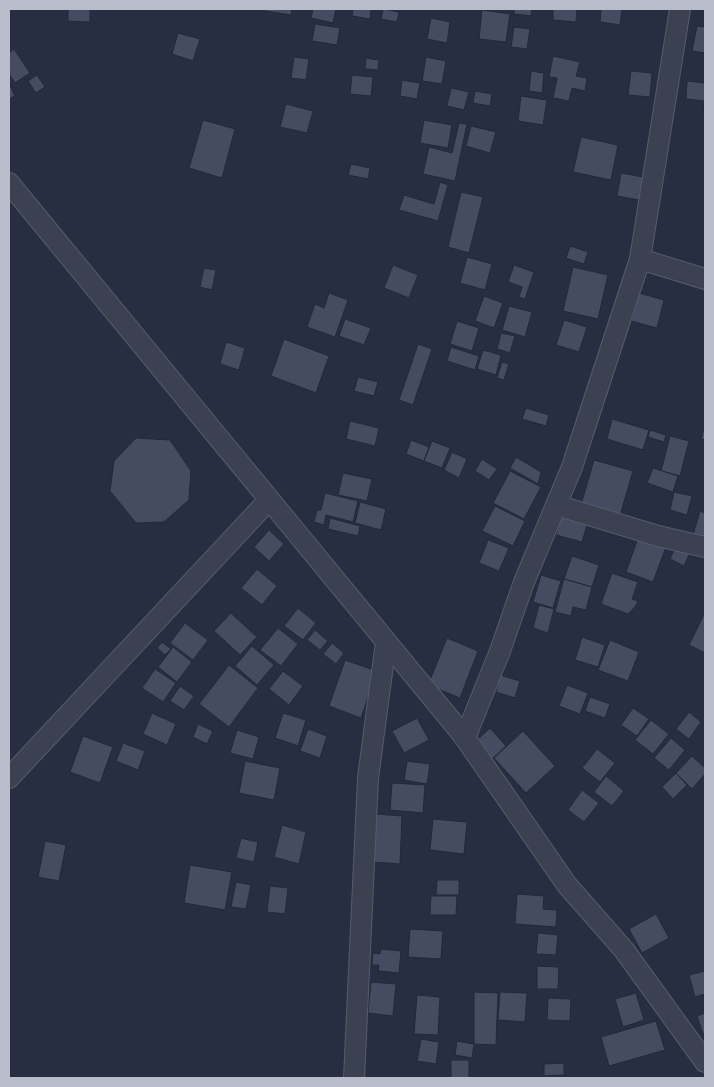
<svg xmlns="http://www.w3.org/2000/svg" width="714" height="1087" viewBox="0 0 714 1087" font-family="Manrope,sans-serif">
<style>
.building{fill:#454b61;stroke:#232838}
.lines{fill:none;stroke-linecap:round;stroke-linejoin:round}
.minor-casing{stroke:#575c6b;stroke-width:22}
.minor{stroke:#3c4151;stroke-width:20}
</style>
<rect width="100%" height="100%" fill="#282e41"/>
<!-- building -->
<g class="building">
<path d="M68 9H90V22L68 21Z"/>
<path d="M266 9H292L291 15 265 11Z"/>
<path d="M313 9H336L333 23 311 18Z"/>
<path d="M353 9H371L370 19 352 16Z"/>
<path d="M383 9 399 12 397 22 381 19Z"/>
<path d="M514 9H532L531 16 514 14Z"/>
<path d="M553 9H577L576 22 553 20Z"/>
<path d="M601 9H622L620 25 600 22Z"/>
<path d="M482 10 510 14 506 42 479 39Z"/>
<path d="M431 18 450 22 447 43 427 39Z"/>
<path d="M315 24 340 28 337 45 312 41Z"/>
<path d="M697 26 705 27V53L692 51Z"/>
<path d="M514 27 530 29 527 49 511 47Z"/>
<path d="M178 33 200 39 193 61 172 54Z"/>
<path d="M14 49 30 73 15 83 9 74V53Z"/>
<path d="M553 56 580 62 576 76 587 78 585 91 572 88 569 101 553 98 557 78 549 77Z"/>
<path d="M294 57 309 59 306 80 291 78Z"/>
<path d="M426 57 446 61 442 84 422 81Z"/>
<path d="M366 58 379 60 378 70 365 69Z"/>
<path d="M531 71 544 73 542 93 529 91Z"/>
<path d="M631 71 652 73 650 97 628 95Z"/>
<path d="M37 75 45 87 36 93 28 81Z"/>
<path d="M352 75 373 77 371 96 350 94Z"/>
<path d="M402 80 420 83 417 99 400 96Z"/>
<path d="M687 81 705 83V101L686 99Z"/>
<path d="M9 83 15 96 9 99Z"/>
<path d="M451 88 469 92 464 110 447 106Z"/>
<path d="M475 91 492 94 490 106 473 103Z"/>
<path d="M521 96 547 100 543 125 518 121Z"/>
<path d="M704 103H705V119H703Z"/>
<path d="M286 104 313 111 307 133 280 127Z"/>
<path d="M203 120 235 129 222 178 189 168Z"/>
<path d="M424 120 452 125 448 148 420 143Z"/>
<path d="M459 123 467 124 455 181 423 174 429 147 452 153Z"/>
<path d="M471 126 496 132 490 153 466 146Z"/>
<path d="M581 137 618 145 611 180 573 172Z"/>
<path d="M351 164 370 168 368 179 348 175Z"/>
<path d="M621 173 643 177 639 200 617 196Z"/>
<path d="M440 182 448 185 438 221 399 210 404 195 434 204Z"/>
<path d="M461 192 483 197 469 253 448 247Z"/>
<path d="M570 246 588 252 584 264 566 258Z"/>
<path d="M467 257 492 264 485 290 460 283Z"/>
<path d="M393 265 418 275 409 298 384 288Z"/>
<path d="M514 265 534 272 525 299 519 297 522 287 508 282Z"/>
<path d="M573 267 608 275 598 319 563 311Z"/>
<path d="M204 268 216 270 212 290 200 287Z"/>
<path d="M329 293 348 300 335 337 307 327 315 304 324 308Z"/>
<path d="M639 293 664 300 657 328 631 321Z"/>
<path d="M484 296 503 303 494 328 475 321Z"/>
<path d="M509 306 532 312 525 337 502 330Z"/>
<path d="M345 319 371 328 364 345 339 336Z"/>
<path d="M564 320 587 327 579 352 556 345Z"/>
<path d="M457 321 479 328 472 351 450 344Z"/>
<path d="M501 333 515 336 510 353 497 349Z"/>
<path d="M284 339 329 356 316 393 271 376Z"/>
<path d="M226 342 245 348 239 370 220 364Z"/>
<path d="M418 344 432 349 413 405 399 400Z"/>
<path d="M451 347 479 356 475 370 447 361Z"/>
<path d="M483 350 501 355 496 375 477 369Z"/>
<path d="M502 362 509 364 504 380 497 378Z"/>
<path d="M358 377 378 382 374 396 354 391Z"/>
<path d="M526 408 549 415 546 426 522 419Z"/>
<path d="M612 419 649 430 643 450 607 439Z"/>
<path d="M350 421 379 428 375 446 346 439Z"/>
<path d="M705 425V440L701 439Z"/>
<path d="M650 430 666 435 664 442 648 437Z"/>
<path d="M670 436 689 441 680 476 661 471Z"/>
<path d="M136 438 170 440 191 471 189 500 164 522 136 523 110 491 114 461Z"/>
<path d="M411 440 429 447 424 461 406 454Z"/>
<path d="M432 441 450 448 442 468 424 461Z"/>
<path d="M452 452 467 459 459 478 444 470Z"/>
<path d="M516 457 541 472 538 484 510 468Z"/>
<path d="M482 459 497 469 489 480 475 471Z"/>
<path d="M594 460 633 471 619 519 580 508Z"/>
<path d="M653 468 678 476 673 492 647 483Z"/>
<path d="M510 471 541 487 524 519 493 503Z"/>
<path d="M343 473 372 479 367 501 338 495Z"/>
<path d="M674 492 692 496 687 515 670 510Z"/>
<path d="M325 493 358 501 353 522 326 515 324 525 314 522 317 510H321Z"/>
<path d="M360 502 386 509 381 530 355 523Z"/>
<path d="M495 506 525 521 513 546 482 531Z"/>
<path d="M700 511 705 513V539L693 535Z"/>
<path d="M562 515 588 522 582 542 556 535Z"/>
<path d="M330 518 360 526 358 536 328 529Z"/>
<path d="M269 530 284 544 269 561 254 547Z"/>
<path d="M638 538 666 547 653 582 626 572Z"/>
<path d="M488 540 509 548 499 571 479 563Z"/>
<path d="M677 544 691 550 684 566 670 559Z"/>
<path d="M572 556 599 565 592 587 564 579Z"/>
<path d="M257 569 277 586 262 605 241 588Z"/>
<path d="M612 573 638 582 632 599 638 601 635 607 628 614 601 604Z"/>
<path d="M541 575 561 581 553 608 533 602Z"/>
<path d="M564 579 592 587 586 610 573 607 571 616 555 612Z"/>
<path d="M539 605 554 609 548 633 533 628Z"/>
<path d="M298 608 316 623 303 640 284 626Z"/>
<path d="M705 612V653L689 645Z"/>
<path d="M231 613 257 637 240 655 214 631Z"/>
<path d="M185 623 208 640 193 660 170 643Z"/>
<path d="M278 628 298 644 281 666 260 650Z"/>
<path d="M315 630 328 641 320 650 307 640Z"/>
<path d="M582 637 605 645 598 667 575 660Z"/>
<path d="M447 638 478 651 460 698 428 685Z"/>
<path d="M610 640 639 652 628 681 598 670Z"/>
<path d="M162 642 171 649 165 655 157 648Z"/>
<path d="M332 643 344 653 336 664 323 654Z"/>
<path d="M252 646 274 665 257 685 235 666Z"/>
<path d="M173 647 192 662 177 682 158 667Z"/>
<path d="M345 660 377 671 361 718 329 706Z"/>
<path d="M229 665 258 688 229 727 199 704Z"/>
<path d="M155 669 176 683 163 702 142 688Z"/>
<path d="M283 671 303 686 289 705 269 689Z"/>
<path d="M500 675 520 681 515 698 496 692Z"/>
<path d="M567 685 588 693 580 714 559 706Z"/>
<path d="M180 686 194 696 184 710 170 701Z"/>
<path d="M590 697 610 704 605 718 585 711Z"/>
<path d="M633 708 649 719 637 736 621 725Z"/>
<path d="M689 712 701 722 689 739 676 729Z"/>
<path d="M152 713 176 724 167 745 143 734Z"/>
<path d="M283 713 306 720 298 746 275 738Z"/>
<path d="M417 718 429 740 404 753 392 731Z"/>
<path d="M651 720 669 734 653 754 635 740Z"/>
<path d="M198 724 213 731 207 744 193 737Z"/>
<path d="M490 728 506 746 491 760 475 742Z"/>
<path d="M308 729 327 736 320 758 300 751Z"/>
<path d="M237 730 259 737 253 759 230 753Z"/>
<path d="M523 731 555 766 526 793 494 758Z"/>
<path d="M83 736 113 747 100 783 70 772Z"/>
<path d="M671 738 685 750 669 770 654 758Z"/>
<path d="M123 743 145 751 138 770 116 761Z"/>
<path d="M597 749 615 763 600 782 582 768Z"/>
<path d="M692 756 705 768V774L692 789 676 773Z"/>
<path d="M245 761 280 768 274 800 239 793Z"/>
<path d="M407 761 430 764 427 784 404 780Z"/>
<path d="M676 773 687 785 673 799 662 787Z"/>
<path d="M606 776 624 791 612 806 594 792Z"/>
<path d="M392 783 425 785 423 813 390 810Z"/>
<path d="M582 790 599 803 584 822 568 810Z"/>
<path d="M375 814 402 816 400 864 373 862Z"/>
<path d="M433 819 467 822 464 854 430 850Z"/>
<path d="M282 825 306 832 299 864 274 857Z"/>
<path d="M241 838 258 842 254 862 236 858Z"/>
<path d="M45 841 66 845 59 881 38 877Z"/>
<path d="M190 865 232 872 225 910 184 903Z"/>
<path d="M437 880H459V895H436Z"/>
<path d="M236 882 251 885 246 909 231 907Z"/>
<path d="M270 886 288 888 285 914 267 912Z"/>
<path d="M517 894 544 896 543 909 557 910 556 927 515 924Z"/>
<path d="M431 896H457L456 915H430Z"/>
<path d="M656 914 669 938 642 953 629 929Z"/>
<path d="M410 929 443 931 441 959 408 957Z"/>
<path d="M538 933 558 935 556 955 536 954Z"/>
<path d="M381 949 401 951 399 973 378 971 379 965H372L373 953 380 954Z"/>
<path d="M537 966 559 967 558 989H537Z"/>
<path d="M705 971V994L695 997 689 975Z"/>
<path d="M371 982 396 984 393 1016 368 1013Z"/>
<path d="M474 992 498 993 496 1045 474 1044Z"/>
<path d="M500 992 527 993 525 1022 498 1020Z"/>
<path d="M636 993 644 1020 623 1027 615 999Z"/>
<path d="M417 995 440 997 438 1035 414 1034Z"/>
<path d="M548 998 571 999 570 1021 547 1020Z"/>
<path d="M705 1013V1033L703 1034 697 1016Z"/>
<path d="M656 1021 665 1050 609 1066 601 1037Z"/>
<path d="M421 1039 439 1042 436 1064 417 1061Z"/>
<path d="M457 1041 474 1044 472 1058 455 1055Z"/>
<rect x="451" y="1060" width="18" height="18"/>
<path d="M564 1063V1075L544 1076V1064Z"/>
</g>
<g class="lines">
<!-- minor casing -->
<g class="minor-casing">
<g id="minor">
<path d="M9 183 463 735 567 885 624 950 705 1062"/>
<path d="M640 259 705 279"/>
<path d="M556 505 658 536 705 547"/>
<path d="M465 738 500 651 524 582 572 467 640 259 680 9"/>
<path d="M9 778 268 501"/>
<path d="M354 1078 368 778 386 642"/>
</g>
</g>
<!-- minor -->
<use href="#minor" class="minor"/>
</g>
<!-- border -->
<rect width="714" height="1087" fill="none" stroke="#b9bdcb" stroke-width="20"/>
</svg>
